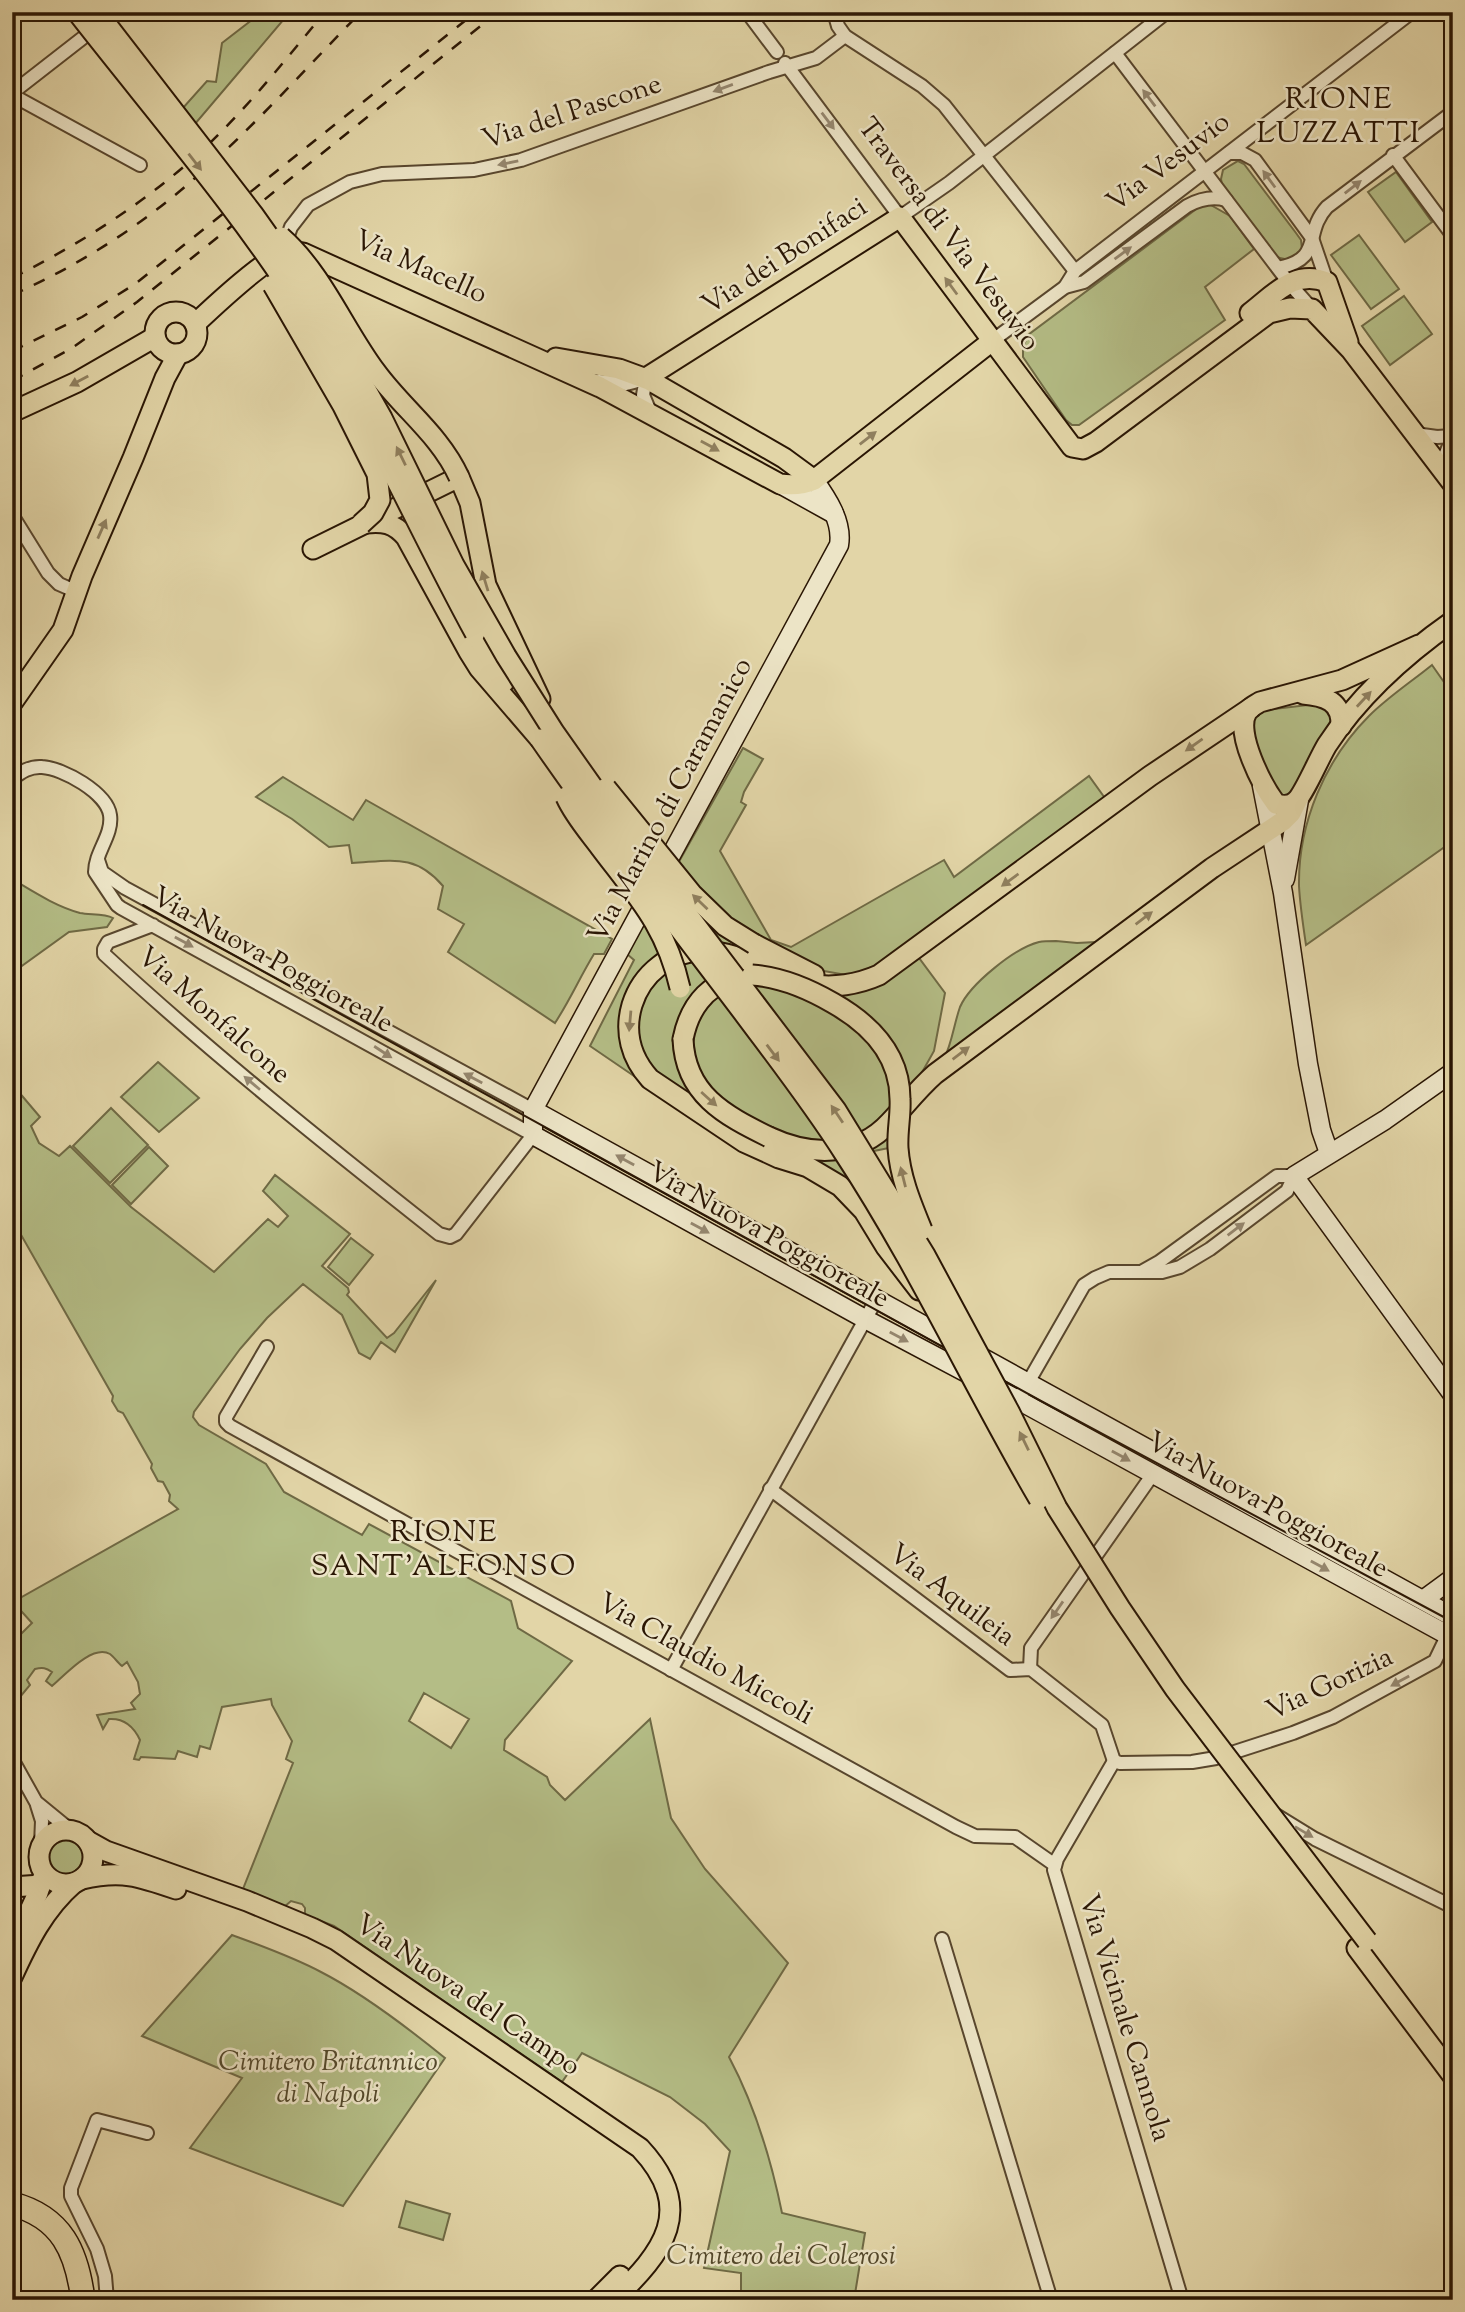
<svg xmlns="http://www.w3.org/2000/svg" width="1465" height="2312" viewBox="0 0 1465 2312" font-family="'Sorts Mill Goudy',serif">
<style>
.green{fill:#b4bd86;stroke:#6f6a45;stroke-width:2;fill-rule:evenodd}
.lines{fill:none;stroke-linecap:round;stroke-linejoin:round}
.pedestrian-casing{stroke:#58462d;stroke-width:12}
.minor-casing{stroke:#58462d;stroke-width:16}
.secondary-casing{stroke:#2a1604;stroke-width:21}
.primary-casing{stroke:#2a1604;stroke-width:23}
.trunk-casing{stroke:#2a1604;stroke-width:23}
.motorway-casing{stroke:#2a1604;stroke-width:26}
.pedestrian{stroke:#ece4c6;stroke-width:9}
.minor{stroke:#ece4c6;stroke-width:12}
.secondary{stroke:#ece4c6;stroke-width:18}
.primary{stroke:#e2d5a7;stroke-width:19}
.trunk{stroke:#e2d5a7;stroke-width:19}
.motorway{stroke:#e2d5a7;stroke-width:23}
.tram{stroke:#2a1604;stroke-width:2}
.rail{stroke:#2a1604;stroke-width:2.5;stroke-dasharray:12 12;stroke-linecap:butt}
.trunk-bridge-casing{stroke:#2a1604;stroke-width:23;stroke-linecap:butt}
.trunk-bridge{stroke:#e2d5a7;stroke-width:19}
.oneway{fill:#95876f}
.oneway2{fill:#8f7f5e}
.labels{text-anchor:middle;dominant-baseline:central;stroke-width:5;stroke-linejoin:round;paint-order:stroke}
.street-label{font-size:28px;fill:#2a1604;stroke:#ece4c6}
.park-label{font-size:28px;font-style:italic;fill:#53482b;stroke:#ece4c6}
.neighbourhood-label{font-size:30px;letter-spacing:2px;fill:#2a1604;stroke:#ece4c6}
</style>
<rect width="100%" height="100%" fill="#e2d5a7"/>
<filter id="stains"><feTurbulence type="fractalNoise" baseFrequency=".00286" numOctaves="4"/><feColorMatrix values="0 0 0 0 .2 0 0 0 0 .09 0 0 0 0 .02 0 0 0 .5 -.17"/></filter>
<radialGradient id="worn" r=".72"><stop offset=".6" stop-color="#630" stop-opacity="0"/><stop offset="1" stop-color="#630" stop-opacity=".3"/></radialGradient>
<!-- green -->
<g class="green">
<path d="M262 12H290L195 124 182 109 207 81 216 82 222 43Z"/>
<path d="M1238 161 1244 164 1296 233 1301 240 1302 249C1294 260 1286 262 1275 256L1222 185 1221 179 1223 170Z"/>
<path d="M1396 172 1432 222 1405 242 1368 192Z"/>
<path d="M1209 204 1230 216 1254 249 1205 287 1225 320 1079 425H1072L1066 420 1023 357V347L1028 335 1199 207Z"/>
<path d="M1359 235 1399 289 1371 309 1331 255Z"/>
<path d="M1404 296 1432 334 1390 365 1362 326Z"/>
<path d="M1432 665 1453 695V841L1306 945C1303 925 1300 905 1299 886 1298 823 1325 760 1369 716 1388 697 1411 682 1432 665Z"/>
<path d="M1316 704 1328 709 1333 719 1291 798 1281 800C1268 774 1252 748 1254 718L1265 710Z"/>
<path d="M743 748 763 759 744 792 741 802 746 805 720 851 771 940 791 947 944 860 954 877 1089 776 1107 801 878 968 846 975 824 971 758 938 810 977 702 943 636 984V1044L639 1000 664 968 707 957 822 992 895 975 919 958 945 993 934 1051 925 1067 913 1088 865 1136 782 1148 888 1135 889 1148 874 1151 847 1198 653 1089 590 1046 634 960 627 954Z"/>
<path d="M283 777 353 820 366 800 612 939 604 954H594C580 977 570 1000 555 1023L448 952 464 924 438 909 443 886C415 853 391 861 352 863L349 845 329 847 292 819 256 797Z"/>
<path d="M12 879C34 892 55 906 80 913 90 915 104 913 113 918L107 927 69 932 12 973Z"/>
<path d="M1056 941 1077 943 1097 942 944 1059C952 1043 954 1024 960 1007 970 984 1015 948 1039 942 1044 941 1050 941 1056 941Z"/>
<path d="M158 1062 199 1098 159 1132 121 1097Z"/>
<path d="M12 1084 40 1117 31 1126 39 1143 59 1156 70 1146 131 1207 214 1272 268 1219 278 1227 288 1216 263 1191 275 1175 350 1234 322 1266 348 1288 349 1292 347 1295 387 1338 394 1333 436 1280 395 1352 381 1342 370 1359 359 1353 342 1315 303 1284 267 1318 240 1349 194 1412 193 1417 199 1425 266 1464 284 1492 362 1535 369 1524 511 1601 518 1628 572 1661 505 1740 504 1750 547 1777 550 1785 565 1800 650 1719 671 1818 705 1869 788 1963 729 2057C755 2106 771 2159 782 2213L865 2233 854 2300H741V2273L704 2268 730 2151 705 2124 670 2097 582 2053 562 2082 334 1926 305 1915V1908L302 1904 291 1901 284 1907 243 1889 293 1763 286 1759 292 1741 272 1705 271 1699 222 1707 210 1749 200 1746 197 1757 178 1751 175 1759 141 1757 139 1760 134 1759 140 1740C134 1727 124 1718 109 1719L103 1729 97 1715 135 1709 131 1703 140 1694 138 1682 127 1662 122 1666C118 1663 114 1657 110 1654 92 1644 65 1675 52 1686L46 1681 52 1672C46 1668 43 1667 35 1669L27 1680 30 1685 20 1697 12 1690V1643L32 1623 13 1602 178 1509 169 1501 170 1495 163 1482 158 1481 151 1468 152 1464 123 1413 118 1411 112 1401 113 1396 12 1219ZM424 1693 469 1719 451 1748 409 1721Z"/>
<path d="M111 1108 148 1145 110 1183 73 1146Z"/>
<path d="M149 1147 168 1166 131 1204 112 1185Z"/>
<path d="M351 1238 373 1255 349 1285 328 1267Z"/>
<circle cx="65" cy="1857" r="23"/>
<path d="M232 1935C262 1946 293 1957 321 1972 364 1994 408 2028 445 2058L343 2206 190 2148 242 2078 142 2036Z"/>
<path d="M406 2201 450 2214 443 2240 399 2227Z"/>
</g>
<g class="lines">
<!-- pedestrian casing -->
<g class="pedestrian-casing">
<path id="pedestrian" d="M1021 13 1022 12"/>
</g>
<!-- minor casing -->
<g class="minor-casing">
<g id="minor">
<path d="M747 12 777 52"/>
<path d="M834 12 838 26 845 36 922 86 944 105 1075 271"/>
<path d="M1115 53 1289 283 1312 309"/>
<path d="M785 63 900 217 949 183 1167 12"/>
<path d="M12 93 116 12"/>
<path d="M12 95 140 165"/>
<path d="M1229 153H1242L1255 160 1312 238 1327 282"/>
<path d="M1393 155 1453 236"/>
<path d="M286 241 291 227 308 205 350 182 382 174 474 170 521 160 769 72 816 58 845 36"/>
<path d="M1278 268C1324 259 1303 233 1327 207L1453 112"/>
<path d="M1065 287 1075 271 1412 12"/>
<path d="M992 341 1065 287 1084 282 1187 206C1200 199 1212 196 1226 200"/>
<path d="M646 378 643 395 651 414"/>
<path d="M599 381 626 384 646 379"/>
<path d="M1415 434 1437 437 1452 436"/>
<path d="M1440 468 1453 436"/>
<path d="M12 515 48 573 59 584 75 591"/>
<path d="M12 779C21 772 30 766 42 767 63 768 107 793 110 815 113 835 95 852 95 872L117 905 121 908 533 1135 456 1234 450 1237 439 1234C325 1144 211 1053 104 954V949L108 942 153 925"/>
<path d="M98 860 102 872 125 888 533 1110"/>
<path d="M267 1347 226 1417V1422L230 1426 956 1827 975 1836 1015 1837 1055 1865"/>
<path d="M1018 1400 1084 1285 1095 1278 1109 1272H1162L1180 1267 1210 1249 1287 1191 1294 1176H1277L1159 1262 1143 1271"/>
<path d="M770 1489 1010 1670 1031 1669 1102 1725 1114 1761"/>
<path d="M1030 1669 1031 1648 1153 1474"/>
<path d="M671 1670 876 1300"/>
<path d="M12 1759 36 1802 69 1829"/>
<path d="M1114 1761 1057 1859 1054 1870 1182 2300"/>
<path d="M1114 1761 1120 1763 1192 1762 1216 1758 1293 1733 1333 1717 1435 1661 1447 1636"/>
<path d="M37 1805 42 1821 41 1844"/>
<path d="M1276 1815 1315 1839 1453 1907"/>
<path d="M942 1939 1051 2300"/>
<path d="M107 2300 105 2276 97 2249 71 2196V2188L97 2120 147 2133"/>
</g>
</g>
<!-- secondary casing -->
<g class="secondary-casing">
<g id="secondary">
<path d="M814 480C827 498 843 522 839 545L533 1110V1135L865 1319 1018 1400 1453 1638"/>
<path d="M780 484 834 514"/>
<path d="M1262 786 1283 893 1308 1064 1321 1130 1329 1153"/>
<path d="M1285 879 1299 800"/>
<path d="M1453 1072 1385 1120 1294 1176 1453 1395"/>
<path d="M533 1110 1453 1617"/>
<path d="M1423 1600 1453 1578"/>
</g>
</g>
<!-- primary casing -->
<g class="primary-casing">
<g id="primary">
<circle cx="176" cy="333" r="21"/>
<path d="M1250 313C1275 294 1294 269 1327 282L1348 342"/>
<path d="M195 324C213 307 265 258 286 252 292 251 297 252 303 253L600 387 780 484C793 486 803 485 814 480L992 341"/>
<path d="M556 358 619 369 649 380 784 458 814 480"/>
<path d="M646 378 900 217 1072 447 1083 449 1096 442 1269 313 1290 308 1312 309 1351 350 1453 484"/>
<path d="M12 412 77 382 155 337"/>
<path d="M1419 645 1342 680 1260 702C1255 705 1250 707 1247 712 1234 732 1263 787 1276 804 1283 806 1290 807 1296 801 1304 794 1319 758 1327 745 1359 696 1406 654 1453 621"/>
<path d="M1303 694C1325 696 1342 701 1341 726"/>
<path d="M12 703 63 630 82 576 133 458 165 378 178 354"/>
<circle cx="66" cy="1857" r="27"/>
<path d="M88 1841 106 1851 247 1901 312 1928 336 1940 640 2148C697 2209 664 2252 613 2300"/>
<path d="M82 1879C121 1870 139 1876 176 1889"/>
<path d="M12 1887 41 1885"/>
<path d="M19 1934 38 1893 44 1874"/>
<path d="M12 1977C28 1942 44 1909 74 1883"/>
<path d="M596 2300 620 2276"/>
</g>
</g>
<!-- trunk casing -->
<g class="trunk-casing">
<g id="trunk">
<path d="M366 523C383 521 394 523 406 537L469 652 479 668 540 739"/>
<path d="M313 549 459 477 470 503 486 585 540 699"/>
<path d="M475 633 504 682"/>
<path d="M754 944 814 975"/>
<path d="M683 1039C689 1009 704 988 733 978"/>
<path d="M769 1137C810 1156 857 1158 890 1122 905 1106 918 1089 935 1074L1212 868 1283 821 1291 813 1297 801"/>
<path d="M919 1290 886 1247 864 1211 840 1186 808 1167 779 1158 744 1142 650 1079C631 1058 624 1032 632 1005 637 989 646 976 659 966 707 928 762 972 810 984 832 989 859 984 879 975L1150 776 1251 708"/>
<path d="M1357 1948 1453 2076"/>
</g>
</g>
<!-- motorway casing -->
<g class="motorway-casing">
<path id="motorway" d="M12 2204C62 2217 77 2252 83 2300"/>
</g>
<!-- pedestrian -->
<use href="#pedestrian" class="pedestrian"/>
<!-- minor -->
<use href="#minor" class="minor"/>
<!-- secondary -->
<use href="#secondary" class="secondary"/>
<!-- primary -->
<use href="#primary" class="primary"/>
<!-- trunk -->
<use href="#trunk" class="trunk"/>
<!-- motorway -->
<use href="#motorway" class="motorway"/>
<!-- tram -->
<path class="tram" d="M143 905 1041 1401 1453 1622"/>
<!-- rail -->
<g class="rail">
<path d="M12 278C88 240 159 194 219 134 257 96 291 53 325 12"/>
<path d="M12 295C78 266 141 226 195 178 254 127 306 68 361 12"/>
<path d="M12 351 82 317 135 284 476 12"/>
<path d="M12 381 72 348 137 302 498 12"/>
</g>
<!-- trunk-bridge casing -->
<g class="trunk-bridge-casing">
<g id="trunk-bridge">
<path d="M77 12C154 111 238 207 305 313 369 416 417 527 475 633"/>
<path d="M97 12 253 214 321 310 382 418 454 565 506 656 554 732 621 827 836 1110 925 1255 1010 1413 1057 1508 1120 1608 1175 1689 1367 1941"/>
<path d="M281 237C323 274 343 328 376 372 403 409 440 435 459 477"/>
<path d="M273 285 343 406 377 474 380 500 373 513 361 524"/>
<path d="M540 739C604 832 674 921 742 1011 777 1058 813 1104 844 1153 917 1264 972 1384 1039 1499"/>
<path d="M606 788 692 894 725 926 754 944"/>
<path d="M566 797C574 815 588 831 600 847 637 896 666 926 680 988"/>
<path d="M752 975C780 977 809 989 833 1003 870 1024 900 1054 900 1099 901 1115 897 1131 898 1148 900 1177 911 1203 922 1230"/>
<path d="M683 1039C685 1094 724 1115 769 1137"/>
</g>
</g>
<!-- trunk-bridge -->
<use href="#trunk-bridge" class="trunk-bridge"/>
</g>
<!-- one-way arrows -->
<defs><path id="oneway-solid" d="M-6-.8H1V-3.2L6.5 0L1 3.2V.8H-6Z" transform="scale(1.75)"/></defs>
<g class="oneway">
<use href="#oneway-solid" transform="translate(723 88) rotate(160)"/>
<use href="#oneway-solid" transform="translate(1149 98) rotate(-127)"/>
<use href="#oneway-solid" transform="translate(828 121) rotate(53)"/>
<use href="#oneway-solid" transform="translate(508 163) rotate(168)"/>
<use href="#oneway-solid" transform="translate(1269 179) rotate(-126)"/>
<use href="#oneway-solid" transform="translate(1353 187) rotate(-38)"/>
<use href="#oneway-solid" transform="translate(1123 253) rotate(-36)"/>
<use href="#oneway-solid" transform="translate(184 942) rotate(29)"/>
<use href="#oneway-solid" transform="translate(383 1052) rotate(33)"/>
<use href="#oneway-solid" transform="translate(473 1078) rotate(-152)"/>
<use href="#oneway-solid" transform="translate(252 1083) rotate(-140)"/>
<use href="#oneway-solid" transform="translate(625 1160) rotate(-151)"/>
<use href="#oneway-solid" transform="translate(700 1228) rotate(29)"/>
<use href="#oneway-solid" transform="translate(1236 1229) rotate(-37)"/>
<use href="#oneway-solid" transform="translate(899 1337) rotate(28)"/>
<use href="#oneway-solid" transform="translate(1121 1456) rotate(29)"/>
<use href="#oneway-solid" transform="translate(1320 1566) rotate(29)"/>
<use href="#oneway-solid" transform="translate(1057 1610) rotate(125)"/>
<use href="#oneway-solid" transform="translate(1400 1681) rotate(151)"/>
<use href="#oneway-solid" transform="translate(1304 1832) rotate(31)"/>
</g>
<g class="oneway2">
<use href="#oneway-solid" transform="translate(195 162) rotate(52)"/>
<use href="#oneway-solid" transform="translate(951 286) rotate(-126)"/>
<use href="#oneway-solid" transform="translate(79 381) rotate(152)"/>
<use href="#oneway-solid" transform="translate(868 438) rotate(-38)"/>
<use href="#oneway-solid" transform="translate(710 446) rotate(29)"/>
<use href="#oneway-solid" transform="translate(401 456) rotate(-116)"/>
<use href="#oneway-solid" transform="translate(102 529) rotate(-66)"/>
<use href="#oneway-solid" transform="translate(485 581) rotate(-107)"/>
<use href="#oneway-solid" transform="translate(1364 699) rotate(-47)"/>
<use href="#oneway-solid" transform="translate(1194 745) rotate(145)"/>
<use href="#oneway-solid" transform="translate(1010 880) rotate(144)"/>
<use href="#oneway-solid" transform="translate(700 902) rotate(-136)"/>
<use href="#oneway-solid" transform="translate(1144 918) rotate(-37)"/>
<use href="#oneway-solid" transform="translate(630 1021) rotate(95)"/>
<use href="#oneway-solid" transform="translate(773 1053) rotate(53)"/>
<use href="#oneway-solid" transform="translate(961 1053) rotate(-37)"/>
<use href="#oneway-solid" transform="translate(709 1099) rotate(42)"/>
<use href="#oneway-solid" transform="translate(837 1114) rotate(-124)"/>
<use href="#oneway-solid" transform="translate(903 1177) rotate(-104)"/>
<use href="#oneway-solid" transform="translate(1024 1441) rotate(-116)"/>
</g>
<g class="labels">
<!-- street labels -->
<g class="street-label">
<text transform="translate(572 113) rotate(-18)">Via del Pascone</text>
<text transform="translate(1169 163) rotate(-37)">Via Vesuvio</text>
<text transform="translate(948 235) rotate(53)">Traversa di Via Vesuvio</text>
<text transform="translate(785 257) rotate(-33)">Via dei Bonifaci</text>
<text transform="translate(420 268) rotate(24)">Via Macello</text>
<text transform="translate(671 801) rotate(-62)">Via Marino di Caramanico</text>
<text transform="translate(272 961) rotate(29)">Via Nuova Poggioreale</text>
<text transform="translate(213 1016) rotate(41)">Via Monfalcone</text>
<text transform="translate(768 1236) rotate(29)">Via Nuova Poggioreale</text>
<text transform="translate(1267 1506) rotate(29)">Via Nuova Poggioreale</text>
<text transform="translate(951 1596) rotate(37)">Via Aquileia</text>
<text transform="translate(705 1660) rotate(29)">Via Claudio Miccoli</text>
<text transform="translate(1330 1685) rotate(-25)">Via Gorizia</text>
<text transform="translate(467 1996) rotate(34)">Via Nuova del Campo</text>
<text transform="translate(1124 2018) rotate(73)">Via Vicinale Cannola</text>
</g>
<!-- park labels -->
<g class="park-label">
<text x="328" y="2063">Cimitero Britannico<tspan x="328" dy="32">di Napoli</tspan></text>
<text x="781" y="2257">Cimitero dei Colerosi</text>
</g>
<!-- neighbourhood labels -->
<g class="neighbourhood-label">
<text x="1339" y="100">RIONE<tspan x="1339" dy="34">LUZZATTI</tspan></text>
<text x="444" y="1533">RIONE<tspan x="444" dy="34">SANT'ALFONSO</tspan></text>
</g>
</g>
<!-- margin -->
<rect width="1465" height="2312" fill="none" stroke="#e2d5a7" stroke-width="42"/>
<rect x="14" y="14" width="1437" height="2284" fill="none" stroke="#2a1604" stroke-width="3.5"/>
<rect x="21" y="21" width="1423" height="2270" fill="none" stroke="#2a1604" stroke-width="2"/>
<rect width="100%" height="100%" filter="url(#stains)"/>
<rect width="100%" height="100%" fill="url(#worn)"/>
</svg>
